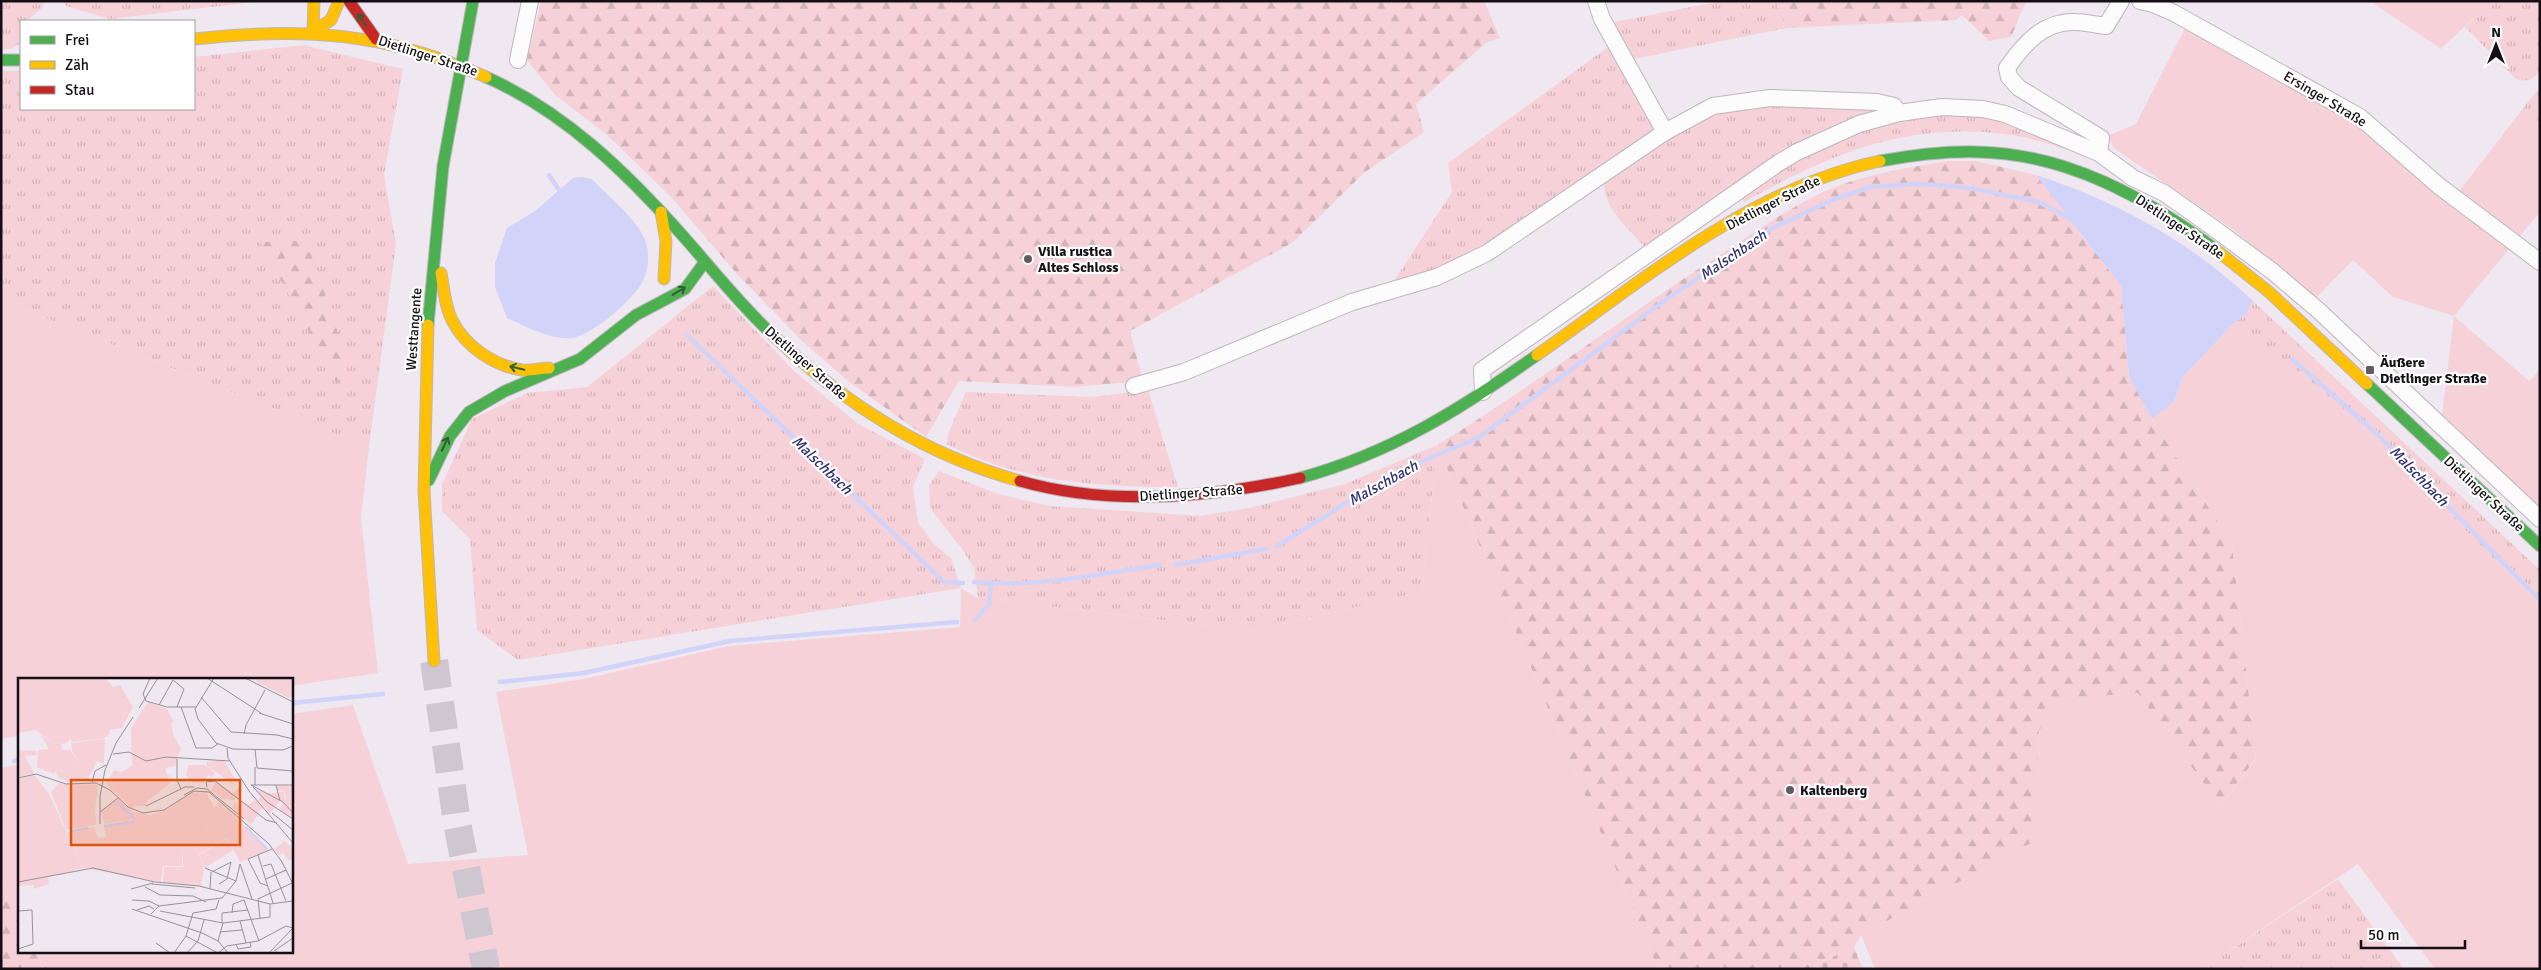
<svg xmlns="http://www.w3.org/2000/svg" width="2541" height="970" viewBox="0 0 2541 970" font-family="Signika,sans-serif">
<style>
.grass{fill:url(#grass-tufts)}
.forest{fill:url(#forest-firs)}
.cemetery{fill:url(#cemetery-stones)}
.garden{fill:#f6d2d8}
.water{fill:#d1d4f8}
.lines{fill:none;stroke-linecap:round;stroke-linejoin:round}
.stream{stroke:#d1d4f8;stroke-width:4.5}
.highway-tunnel{stroke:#cfc7cf;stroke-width:28;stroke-dasharray:28 14;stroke-linecap:butt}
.street-casing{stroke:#bdb6bd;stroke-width:18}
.fast-casing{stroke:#bdb6bd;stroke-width:13}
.slow-casing{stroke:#bdb6bd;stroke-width:13}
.jam-casing{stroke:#bdb6bd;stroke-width:13}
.street{stroke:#fdfcfd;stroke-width:16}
.fast{stroke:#4caf50;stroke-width:11}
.slow{stroke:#ffc107;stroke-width:11}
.jam{stroke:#c62828;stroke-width:11}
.fast-bridge-casing{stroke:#bdb6bd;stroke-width:13;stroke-linecap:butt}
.fast-bridge{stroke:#4caf50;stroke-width:11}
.oneway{stroke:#305f32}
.poi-dot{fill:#615b61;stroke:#fff;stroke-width:2}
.labels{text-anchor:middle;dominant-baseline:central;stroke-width:4.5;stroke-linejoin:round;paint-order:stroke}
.street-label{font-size:14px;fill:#140f14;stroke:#fff}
.poi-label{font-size:14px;font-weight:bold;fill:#140f14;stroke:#fff;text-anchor:start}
.water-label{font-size:15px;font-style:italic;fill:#2f3074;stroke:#fff}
.inset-river{fill:none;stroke:#d1d4f8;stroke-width:2.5}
.inset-road{fill:none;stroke:#989198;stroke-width:1}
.view{fill:#dd550c;fill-opacity:0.15;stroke:#dd550c;stroke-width:2.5}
.inset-edge{fill:none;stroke:#140f14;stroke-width:2.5}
</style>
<defs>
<pattern id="grass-tufts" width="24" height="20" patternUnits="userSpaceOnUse" patternTransform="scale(1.25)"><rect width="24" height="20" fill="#f6d2d8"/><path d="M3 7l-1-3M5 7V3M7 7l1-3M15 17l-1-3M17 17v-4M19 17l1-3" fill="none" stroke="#d2b3b8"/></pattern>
<pattern id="forest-firs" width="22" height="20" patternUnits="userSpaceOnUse" patternTransform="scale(1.25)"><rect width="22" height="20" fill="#f6d2d8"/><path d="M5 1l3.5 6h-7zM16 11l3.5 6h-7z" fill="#d2b3b8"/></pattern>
<pattern id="cemetery-stones" width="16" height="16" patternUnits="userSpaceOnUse" patternTransform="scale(1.25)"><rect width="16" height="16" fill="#f6d2d8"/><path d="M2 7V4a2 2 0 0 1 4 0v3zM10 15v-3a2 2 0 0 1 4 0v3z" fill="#d2b3b8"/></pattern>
</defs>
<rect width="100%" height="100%" fill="#f0e8f0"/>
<!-- grass -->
<g class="grass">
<path d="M1 1H44L43 7 27 21H21L20 44 11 49H1Z"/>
<path d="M63 1H262L110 19 66 6Z"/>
<path d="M1721 1H1776L1786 28 1629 60 1610 23Z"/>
<path d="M2480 1H2540V70C2534 80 2527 82 2516 79L2465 27 2484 8Z"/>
<path d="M303 45 403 69 384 175 396 244 369 447 1 300V71H21V109H194V57Z"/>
<path d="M1611 45 1654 120V131L1476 256 1396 284 1394 281 1452 192 1448 163Z"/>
<path d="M2540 87V125L2521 111Z"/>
<path d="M1859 105 1883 111 1844 122 1654 246H1644C1625 224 1599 206 1605 175L1698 119 1734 106Z"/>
<path d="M1936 113 2004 119 2074 151C2051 145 2027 136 2004 134 1903 122 1829 155 1744 202L1740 196 1801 156 1860 130Z"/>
<path d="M713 286 794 371 857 423 925 459 913 487 918 523 935 545 951 558 961 588 518 660 477 630 470 539 442 511V484L472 419 527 393 587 387Z"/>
<path d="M2253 301 2540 570V605L2367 432 2234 323 2246 314Z"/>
<path d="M1148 390 1178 487C1098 487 1019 482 947 444L948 434 966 392 1093 397Z"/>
<path d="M1437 445 1422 592 1253 631 978 598 974 568 962 549 930 508 929 485 939 471 998 494 1050 506 1201 516 1249 508 1345 484Z"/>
<path d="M2338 879 2404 969H2202Z"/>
</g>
<!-- forest -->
<g class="forest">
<path d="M541 1H1484L1500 38 1486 43 1416 104 1424 132 1364 173 1292 243 1130 331 1143 381 1074 387 959 381 926 437 848 381 803 342 736 273 672 198 606 134 554 94 527 60Z"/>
<path d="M1776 1H2026L2011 37 1989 41 1962 15 1956 20 1786 28Z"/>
<path d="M1947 161H1976L2036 175 2121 286 2129 377 2152 419 2232 544 2256 758 2220 806 2138 694 2039 731 2035 841 1861 935 1854 947 1807 969H1658L1437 445C1535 385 1626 315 1723 253 1760 229 1798 201 1840 185 1874 173 1912 167 1947 161Z"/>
<path d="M298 241 311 253 348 363 337 384 260 242Z"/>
<path d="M1 883 19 915V951H38L48 969H1Z"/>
</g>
<!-- cemetery -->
<path class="cemetery" d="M1854 947 1863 969H1807Z"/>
<!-- garden -->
<g class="garden">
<path d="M2370 1H2480L2484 8 2441 49Z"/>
<path d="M2187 24 2359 122 2513 244 2454 316 2529 381 2540 370V507L2442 414 2454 316 2393 297 2353 260 2316 298 2231 228 2115 149 2107 136 2136 124Z"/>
<path d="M2521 111 2540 125V212L2518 238 2457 194Z"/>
<path d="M1 300 369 447 361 518 378 673 291 686V679H19V736L1 739Z"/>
<path d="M2234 323 2367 432 2540 605V969H2435L2358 864 2202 969H1875L1861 935 2035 841 2039 731 2058 699 2138 693 2220 806 2256 759 2232 544 2152 419 2174 402 2182 378Z"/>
<path d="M1437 445 1658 969H48L38 951H291V714L353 705 408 864 528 855 496 692 584 679 728 646 960 627 961 588 978 598 1253 631 1422 592Z"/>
<path d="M19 765V915L1 883V768Z"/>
</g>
<!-- water -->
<g class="water">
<path d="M2036 175C2117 201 2191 242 2253 301L2246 314 2234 323 2182 378 2174 402 2152 419 2129 377 2121 286Z"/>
<path d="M582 177 592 179C608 196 637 219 645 240 650 252 649 269 643 281 634 299 593 335 572 338 549 340 528 327 507 318L495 287V263L507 228 535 211 573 178Z"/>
</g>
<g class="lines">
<!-- stream -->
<g class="stream">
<path d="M549 175 561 193"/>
<path d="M687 335 944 582 963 583"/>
<path d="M2292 359 2376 433 2540 600"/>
<path d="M1277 546 1396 472 1478 438 1668 298 1774 227 1835 199 1871 187 1918 184 1951 186 1975 189 2039 202 2074 221"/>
<path d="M1175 565 1266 549"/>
<path d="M974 582C1036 588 1099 574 1160 565"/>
<path d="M975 620 989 604 991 584"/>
<path d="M500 682 584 673 730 641 957 622"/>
<path d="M291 703 383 694"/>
<path d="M14 761 19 760"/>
</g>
<!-- highway-tunnel -->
<path class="highway-tunnel" d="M434 661 457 823 486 969"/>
<!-- street casing -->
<g class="street-casing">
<g id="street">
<path d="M1596 1 1602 19 1665 132"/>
<path d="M2140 1 2153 4 2174 13 2360 117 2439 186 2540 262"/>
<path d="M518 60 530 1"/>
<path d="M2099 153 2101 138 2019 88 2009 77 2007 68C2024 44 2043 21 2075 22 2085 22 2096 25 2106 26L2121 1"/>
<path d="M1134 386 1184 372 1352 302 1437 277 1487 253 1665 132 1713 106 1770 98 1877 102 1894 106 1899 113"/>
<path d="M1483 392 1482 370 1777 164 1797 152 1859 124 1899 113 1942 107 1983 109 2005 114 2099 153 2133 178 2164 193 2208 224 2272 271 2318 310 2540 519"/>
</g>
</g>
<!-- fast casing -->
<g class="fast-casing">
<g id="fast">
<path d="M1 60H21"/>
<path d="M486 77C565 112 627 173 683 236 714 271 742 307 776 338"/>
<path d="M1880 161C1913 155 1945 151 1979 152 2067 154 2147 198 2215 249"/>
<path d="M428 325 443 166"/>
<path d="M2367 384 2540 546"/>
<path d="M1300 478C1391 453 1461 409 1537 355"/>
<path d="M429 480 450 436 469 412 505 391 580 359 636 315 685 289 704 263"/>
</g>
</g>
<!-- slow casing -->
<g class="slow-casing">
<g id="slow">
<path d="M314 1 313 31 331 20 339 1"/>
<path d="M194 39C301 27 386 32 486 77"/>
<path d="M661 212 666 241 664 279"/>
<path d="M2215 249 2269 292 2367 384"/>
<path d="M441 273C444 289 445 308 453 322 466 347 495 366 522 370 531 371 540 368 549 368"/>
<path d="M428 325 424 491 434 661"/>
<path d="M776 338C846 405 925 455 1020 481"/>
<path d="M1537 355C1642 281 1751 188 1880 161"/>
</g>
</g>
<!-- jam casing -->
<g class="jam-casing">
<g id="jam">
<path d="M349 1 376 39"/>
<path d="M1020 481C1111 507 1209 498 1300 478"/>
</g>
</g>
<!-- street -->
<use href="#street" class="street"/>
<!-- fast -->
<use href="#fast" class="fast"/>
<!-- slow -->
<use href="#slow" class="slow"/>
<!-- jam -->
<use href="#jam" class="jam"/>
<!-- fast-bridge casing -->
<g class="fast-bridge-casing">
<path id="fast-bridge" d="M443 166 473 1"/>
</g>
<!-- fast-bridge -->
<use href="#fast-bridge" class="fast-bridge"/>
</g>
<!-- one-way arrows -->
<defs><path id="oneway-shaft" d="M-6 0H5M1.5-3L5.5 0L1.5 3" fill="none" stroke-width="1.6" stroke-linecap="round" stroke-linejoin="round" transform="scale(1.25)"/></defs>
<g class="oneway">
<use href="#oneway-shaft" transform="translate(362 20) rotate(-127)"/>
<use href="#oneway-shaft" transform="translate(679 291) rotate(-31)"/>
<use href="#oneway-shaft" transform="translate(517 368) rotate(-167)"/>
<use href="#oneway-shaft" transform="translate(445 444) rotate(-65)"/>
</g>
<!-- markers -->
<g class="poi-dot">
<circle cx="1028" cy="259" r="5"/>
<rect x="2365" y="365" width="10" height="10" rx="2.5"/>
<circle cx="1790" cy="790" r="5"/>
</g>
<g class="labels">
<!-- street labels -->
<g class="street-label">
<text transform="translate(428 56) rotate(18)">Dietlinger Straße</text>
<text transform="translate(2325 99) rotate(31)">Ersinger Straße</text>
<text transform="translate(1773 203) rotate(-27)">Dietlinger Straße</text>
<text transform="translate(2180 227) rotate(34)">Dietlinger Straße</text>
<text transform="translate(414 329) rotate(-86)">Westtangente</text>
<text transform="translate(806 363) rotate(41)">Dietlinger Straße</text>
<text transform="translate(1191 493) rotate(-4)">Dietlinger Straße</text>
<text transform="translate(2484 494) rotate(43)">Dietlinger Straße</text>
</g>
<!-- poi labels -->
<g class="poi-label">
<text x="1038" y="251">Villa rustica<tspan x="1038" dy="16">Altes Schloss</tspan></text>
<text x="2380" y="362">Äußere<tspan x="2380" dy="16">Dietlinger Straße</tspan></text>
<text x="1800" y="790">Kaltenberg</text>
</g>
<!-- water labels -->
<g class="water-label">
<text transform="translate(1733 255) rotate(-34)">Malschbach</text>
<text transform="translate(822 465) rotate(44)">Malschbach</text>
<text transform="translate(2419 476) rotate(46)">Malschbach</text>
<text transform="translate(1383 483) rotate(-29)">Malschbach</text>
</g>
</g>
<!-- overview -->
<g transform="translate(18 678)">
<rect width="275" height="275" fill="#f0e8f0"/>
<path d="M23 57 35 65 43 66 44 72H52L63 86 49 87 51 93 38 92 36 96 19 89 20 72 31 71ZM71 96V102L56 101 54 105 41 100 56 101 55 98ZM41 105 80 107 77 132 33 114ZM100 121 114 133 117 141 87 146 82 133ZM148 132 147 142 136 144 118 142 115 136V134L133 137ZM208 161 215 171 214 173 187 190 181 177Z" fill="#f6d2d8"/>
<path d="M0 0H87L95 9 102 7 115 29 104 50 92 52 91 57 84 61 53 64V60L48 66 35 65 18 52 0 55ZM238 0H275V16L271 20 239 4ZM130 24 149 31 156 43 153 47 156 59 163 70 157 88 147 90 149 97 154 98 150 99 152 105 128 124 129 128H117L114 131 88 106 96 92 103 94 114 88 113 50ZM0 72 19 73 18 77 7 78 16 95 0 100ZM171 87H187L197 95 195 99 190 97 186 105 171 104 168 96ZM16 96 31 116 65 190 30 199 31 206 16 211 15 207 0 208V101ZM259 108H275V140L261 132 268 120 266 112 260 113ZM188 114 201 138 203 153 200 156 188 151V158L165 171 148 132 174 115Z" fill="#f6d2d8"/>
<path d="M176 165 186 190 183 208 145 205 146 189H165V171Z" fill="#f6d2d8"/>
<path d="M87 61 86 86 79 83 72 97 54 98 56 101 41 100 37 92 51 93 49 87 63 86 54 73 53 65ZM206 82 218 103 215 106 189 88V84ZM198 104 215 116 220 110 224 113 216 123 221 128 225 123 230 128 237 121 245 129 233 147 215 130 216 123 209 120 207 122 193 112ZM238 111 247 115H260L266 112 267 124 262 123 252 135 240 122 243 118ZM33 114 77 132 78 147 48 152ZM201 124 210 131 250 172 222 184 209 160 181 176 176 164 188 158 189 149 195 148 200 156 203 153 201 139 196 130ZM148 132 165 171 164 188H145L143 204 65 190 49 154 76 149 80 160 88 159 86 148 117 141 136 144 147 142ZM267 163 275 171V180L271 183 265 175 261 177 256 171Z" fill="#f6d2d8"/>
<path class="inset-river" d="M99 125 117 141M86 148 116 144M228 149 249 171M54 153 70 150"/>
<path class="inset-road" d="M132 0 125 16 128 23 149 29H178M189 0 243 35M196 0 177 31 180 41 198 65 215 71 265 72 275 68M227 0 275 24M183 19 213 54 259 57 275 61M141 27 155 2 166 11 159 29M163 29 178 70H194L200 66M121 30 140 0M241 35 275 46M226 56 228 47 247 12M209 70 210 80 231 113 275 165M237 71 239 90 275 93M95 76 111 74 128 83 148 79 212 83M159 81V102L163 111M237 89V107M0 100 18 96 48 106 78 105 92 112 110 129 125 135 146 132 176 113 191 114 251 166 264 184 275 206M74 104 77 93 88 87M233 107 265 124 275 135M233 107H275M258 107 262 123M189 109 188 104 197 103 248 142 259 145M235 109 249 124 275 141M166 117 179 110 189 111 226 141M128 128 167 109H176M82 134 100 120M254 135 275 152M82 146V118L87 92 98 65 115 39M240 177 255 225M222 186 234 221M245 188 253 186 268 223M187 190 218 203M194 194 213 184M248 201 268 192M0 204 75 190 137 204 181 208 252 226 275 223M134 206 177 210M201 206 209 201 213 184M250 208 242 205 230 181 254 171M127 209 142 217 175 218 188 224M113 211 135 205M192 211 193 194M114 222 131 223 141 228M226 222 241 263M114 231 184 255 200 263 210 275M119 232 131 228 136 231M0 233 14 232 15 266 0 271M142 233 205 245 252 239V226M214 235 215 226 226 222M133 236 141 228 204 220 218 203 222 186M242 240 240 221 274 205M222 243 228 265M204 245V235L230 232M202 254 224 252M168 258 200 275M200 263 205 245M138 265 152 275M218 266 220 271 233 269 232 264M256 273 275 260M156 275 168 258 175 235 198 231 201 222M169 275 180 263 186 242M200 275 209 268 240 263 268 248 275 250M251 275 275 250"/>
<path class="view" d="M53 102H222V167H53Z"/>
<rect width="275" height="275" class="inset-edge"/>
</g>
<!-- border -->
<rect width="2541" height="970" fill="none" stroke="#140f14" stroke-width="5"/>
<!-- legend -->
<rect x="20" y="20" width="175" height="90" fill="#ffffff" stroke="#a19fa1"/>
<rect x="30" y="36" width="25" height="8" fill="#4caf50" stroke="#a19fa1"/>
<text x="65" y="45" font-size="15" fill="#140f14">Frei</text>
<rect x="30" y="61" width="25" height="8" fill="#ffc107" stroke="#a19fa1"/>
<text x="65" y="70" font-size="15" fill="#140f14">Zäh</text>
<rect x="30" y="86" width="25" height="8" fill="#c62828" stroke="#a19fa1"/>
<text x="65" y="95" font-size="15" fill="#140f14">Stau</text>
<!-- north arrow -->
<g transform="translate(2496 45)" stroke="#ffffff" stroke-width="4" paint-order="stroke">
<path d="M0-4L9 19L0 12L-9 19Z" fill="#140f14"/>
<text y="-8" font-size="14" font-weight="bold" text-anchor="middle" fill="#140f14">N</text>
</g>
<!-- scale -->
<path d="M2361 940v8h104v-8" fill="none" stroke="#140f14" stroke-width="2.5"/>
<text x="2368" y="940" font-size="15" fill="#140f14" stroke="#ffffff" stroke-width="4" paint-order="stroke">50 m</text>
</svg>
